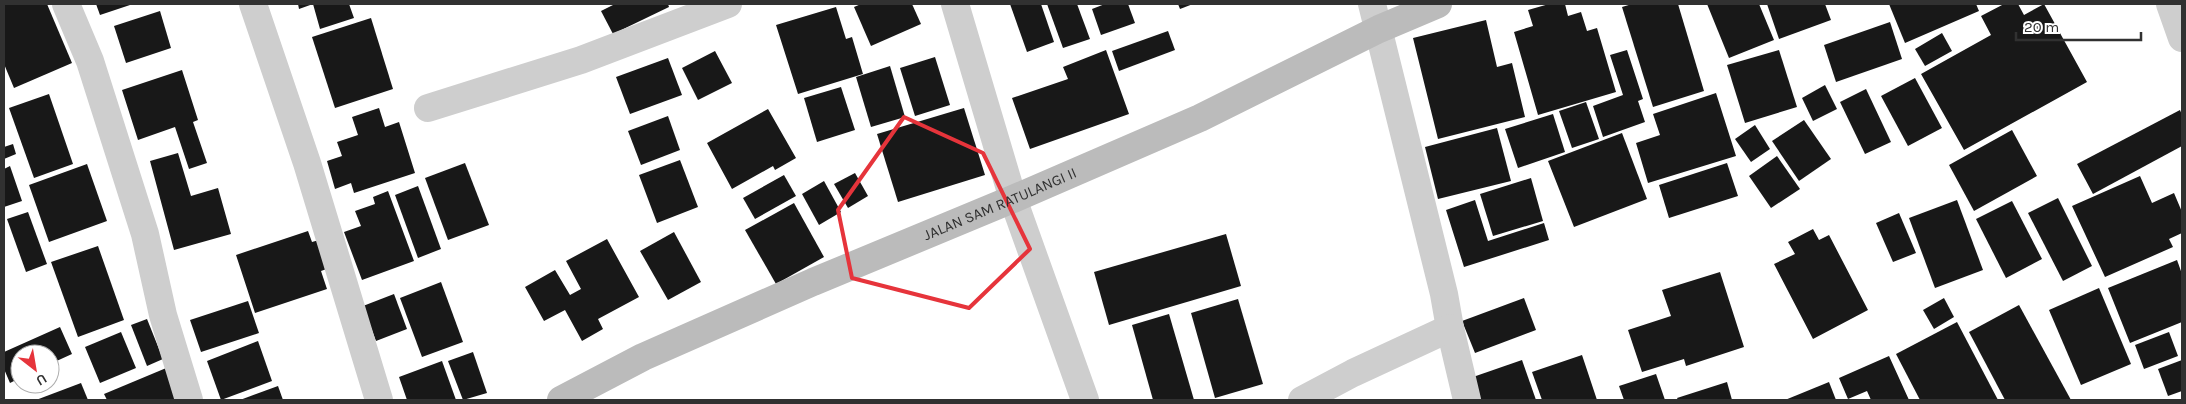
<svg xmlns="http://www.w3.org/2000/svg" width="2186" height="404" viewBox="0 0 2186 404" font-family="Karla,sans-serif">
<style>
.building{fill:#181818}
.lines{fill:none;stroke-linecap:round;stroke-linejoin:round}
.street{stroke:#cecece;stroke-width:28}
.secondary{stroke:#bbb;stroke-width:28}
.marked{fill:none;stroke:#e6343b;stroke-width:4;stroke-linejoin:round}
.labels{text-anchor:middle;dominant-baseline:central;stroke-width:5;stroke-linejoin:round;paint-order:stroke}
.street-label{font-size:15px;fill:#313131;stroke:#fff}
</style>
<rect width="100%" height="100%" fill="#fff"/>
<!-- building -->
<g class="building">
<path d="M4 4H47L72 63 14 88 4 64Z"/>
<path d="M96 4H133L100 15Z"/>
<path d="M298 4H349L354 18 320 29 313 4 299 9Z"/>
<path d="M615 4H668L669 7 613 34 601 11Z"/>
<path d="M861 4H912L921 24 871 46 854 7Z"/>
<path d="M1010 4H1041L1054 42 1027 52Z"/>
<path d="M1047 4H1077L1090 39 1063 48Z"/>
<path d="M1105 4H1128L1135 23 1101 35 1092 9Z"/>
<path d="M1178 4H1193L1180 9Z"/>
<path d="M1549 4H1565L1568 16 1581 12 1587 31 1597 28 1616 92 1538 115 1514 32 1533 26 1528 10Z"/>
<path d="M1632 4H1678L1704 91 1653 107 1622 7Z"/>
<path d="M1707 4H1759L1774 40 1729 58Z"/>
<path d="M1767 4H1825L1831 20 1779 39Z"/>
<path d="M1889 4H1976L1979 11 1905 43Z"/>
<path d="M2004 4H2018L2024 15 2044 4 2087 82 1964 150 1921 74 1991 35 1981 16Z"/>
<path d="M836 7 846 39 852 37 863 74 798 94 776 25Z"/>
<path d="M160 11 171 48 126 63 114 26Z"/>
<path d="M371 18 393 89 335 108 312 37Z"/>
<path d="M1486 20 1497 67 1512 63 1525 117 1438 139 1413 38Z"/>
<path d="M1890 22 1902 59 1836 82 1824 45Z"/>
<path d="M1168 31 1175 50 1119 71 1112 51Z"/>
<path d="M1942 33 1952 51 1925 66 1915 49Z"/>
<path d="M1106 50 1129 114 1030 149 1012 98 1068 79 1063 67Z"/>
<path d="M1627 50 1643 99 1638 101 1645 122 1603 137 1593 106 1623 95 1610 55Z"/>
<path d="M1779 50 1797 107 1745 123 1727 65Z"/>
<path d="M715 51 732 83 698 100 682 68Z"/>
<path d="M935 57 950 105 915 116 900 68Z"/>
<path d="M668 58 682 95 630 114 616 77Z"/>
<path d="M890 66 905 117 871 127 856 77Z"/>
<path d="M182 70 198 120 193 122 207 163 189 169 175 127 138 140 122 90Z"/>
<path d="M1915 78 1942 128 1908 146 1881 96Z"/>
<path d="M1825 85 1837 109 1813 121 1802 98Z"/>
<path d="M841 87 855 130 817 142 804 98Z"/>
<path d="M1866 89 1891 142 1865 154 1840 102Z"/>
<path d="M1716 93 1736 156 1648 183 1636 143 1660 135 1653 114Z"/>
<path d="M49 94 73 164 34 178 9 108Z"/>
<path d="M1586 102 1599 139 1572 148 1559 111Z"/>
<path d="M379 108 385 127 399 122 415 173 354 193 351 183 335 189 327 161 342 156 337 142 358 135 352 117Z"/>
<path d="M964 108 985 175 898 202 877 134Z"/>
<path d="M768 109 796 158 775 170 773 166 732 189 707 143Z"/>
<path d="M2180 110 2182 115V146L2093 194 2077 164Z"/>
<path d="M1553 114 1565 152 1518 168 1505 129Z"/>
<path d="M668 116 680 150 641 165 628 131Z"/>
<path d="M1804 120 1831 159 1799 181 1772 141Z"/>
<path d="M1755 125 1770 149 1751 162 1735 139Z"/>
<path d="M1497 128 1511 181 1438 199 1425 147Z"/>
<path d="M2012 130 2037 176 1974 211 1949 165Z"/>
<path d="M1622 133 1647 199 1574 227 1548 161Z"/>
<path d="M13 144 16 154 4 159V147Z"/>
<path d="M178 153 191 196 218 188 231 234 174 250 150 161Z"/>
<path d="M1777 156 1800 189 1771 208 1749 176Z"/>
<path d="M680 160 698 207 657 223 639 175Z"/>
<path d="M465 163 489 225 448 240 425 178Z"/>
<path d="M1727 163 1738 196 1669 218 1659 185Z"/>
<path d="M87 164 107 221 49 242 29 185Z"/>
<path d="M10 166 22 201 4 207V169Z"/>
<path d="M855 173 868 196 848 208 834 184Z"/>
<path d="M784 175 796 196 755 219 743 198Z"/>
<path d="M2140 176 2152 203 2174 193 2182 212V233L2169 239 2173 247 2105 277 2072 206Z"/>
<path d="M1531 178 1543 221 1493 236 1480 194Z"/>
<path d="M824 181 841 212 819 225 802 194Z"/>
<path d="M418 186 441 249 418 258 395 195Z"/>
<path d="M388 191 414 261 362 280 344 232 361 226 355 211 375 204 373 197Z"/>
<path d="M2058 198 2092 266 2063 281 2028 213Z"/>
<path d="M1475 200 1488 241 1544 223 1549 240 1464 267 1446 210Z"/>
<path d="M1957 200 1983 270 1935 288 1909 218Z"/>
<path d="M2012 201 2042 259 2006 278 1976 219Z"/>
<path d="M794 203 824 257 776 284 745 230Z"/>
<path d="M28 212 47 264 26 272 7 219Z"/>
<path d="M1899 213 1916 253 1893 262 1876 223Z"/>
<path d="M1813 229 1819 240 1829 235 1868 310 1813 339 1774 264 1795 254 1788 242Z"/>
<path d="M308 231 312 242 326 238 335 266 321 271 327 289 255 313 236 255Z"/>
<path d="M674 232 701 282 668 300 640 251Z"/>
<path d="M1226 234 1241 286 1109 325 1094 272Z"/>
<path d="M607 239 639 297 598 319 603 329 582 341 565 310 544 321 525 287 555 270 570 295 581 289 566 261Z"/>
<path d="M98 246 124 320 78 337 51 262Z"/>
<path d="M2177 260 2182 274V322L2130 343 2108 288Z"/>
<path d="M1720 272 1744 347 1686 366 1684 359 1642 372 1628 330 1671 316 1662 290Z"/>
<path d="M441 282 463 342 422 357 400 298Z"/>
<path d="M2099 288 2131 364 2081 385 2049 310Z"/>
<path d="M394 294 407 329 376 341 363 306Z"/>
<path d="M1524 298 1536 330 1475 353 1462 321Z"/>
<path d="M1944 298 1954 317 1934 329 1923 310Z"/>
<path d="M1238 299 1263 384 1215 398 1191 313Z"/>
<path d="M248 301 259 333 201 352 190 320Z"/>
<path d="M2019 305 2071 400H2005L1969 332Z"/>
<path d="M1169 314 1194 400H1153L1132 325Z"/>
<path d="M147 319 163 359 147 366 131 325Z"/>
<path d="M1957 322 1998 400H1920L1896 354Z"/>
<path d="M60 327 72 354 50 364V354H20V378L10 383 4 369V352Z"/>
<path d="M121 332 136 368 100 383 85 347Z"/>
<path d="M2169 332 2178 356 2144 369 2135 345Z"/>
<path d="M258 341 272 381 221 400 207 361Z"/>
<path d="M473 352 487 393 463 400 448 361Z"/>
<path d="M1582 355 1597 400H1542L1532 372Z"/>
<path d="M1889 356 1909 400H1871L1867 391 1848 399 1839 378Z"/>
<path d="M1522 360 1536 400H1481L1473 377Z"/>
<path d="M2182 360V391L2168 396 2158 369Z"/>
<path d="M442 361 456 400H407L399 377Z"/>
<path d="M171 366 184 400H107L104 394Z"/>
<path d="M1656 374 1665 400H1624L1619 386Z"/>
<path d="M1727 382 1732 400H1678L1677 398Z"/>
<path d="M1829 382 1836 400H1785Z"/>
<path d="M81 383 88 400H36Z"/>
<path d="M278 386 283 400H240Z"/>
</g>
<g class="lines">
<!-- street -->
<g class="street">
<path d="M66 4 90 61 145 234 163 315 189 400"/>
<path d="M253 4 307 163 379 400"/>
<path d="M955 4 1013 199 1085 400"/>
<path d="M1372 4 1444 294 1450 328 1467 400"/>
<path d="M2170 4 2182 38"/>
<path d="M428 108 581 60 728 4"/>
<path d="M1302 400 1353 373 1450 328"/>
</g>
<!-- secondary -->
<path class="secondary" id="s1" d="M561 400 643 357 813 282 1013 199 1200 118 1379 29 1438 4"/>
</g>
<!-- marked area -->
<path class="marked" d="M904 117 983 153 1030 249 969 308 852 278 838 210Z"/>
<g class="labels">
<!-- street labels -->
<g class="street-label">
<text stroke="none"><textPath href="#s1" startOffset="481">JALAN SAM RATULANGI II</textPath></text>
</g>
</g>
<!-- border -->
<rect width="2186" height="404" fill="none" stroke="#313131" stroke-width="10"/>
<!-- north arrow -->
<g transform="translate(35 369) rotate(149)"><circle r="24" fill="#ffffff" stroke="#adadad"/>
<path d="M0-4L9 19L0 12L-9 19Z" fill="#e6343b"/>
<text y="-8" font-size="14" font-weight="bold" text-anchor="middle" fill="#313131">U</text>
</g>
<!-- scale -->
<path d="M2016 32v8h125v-8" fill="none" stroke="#313131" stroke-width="2.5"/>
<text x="2024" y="32" font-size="15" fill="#313131" stroke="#ffffff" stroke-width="4" paint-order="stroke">20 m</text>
</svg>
